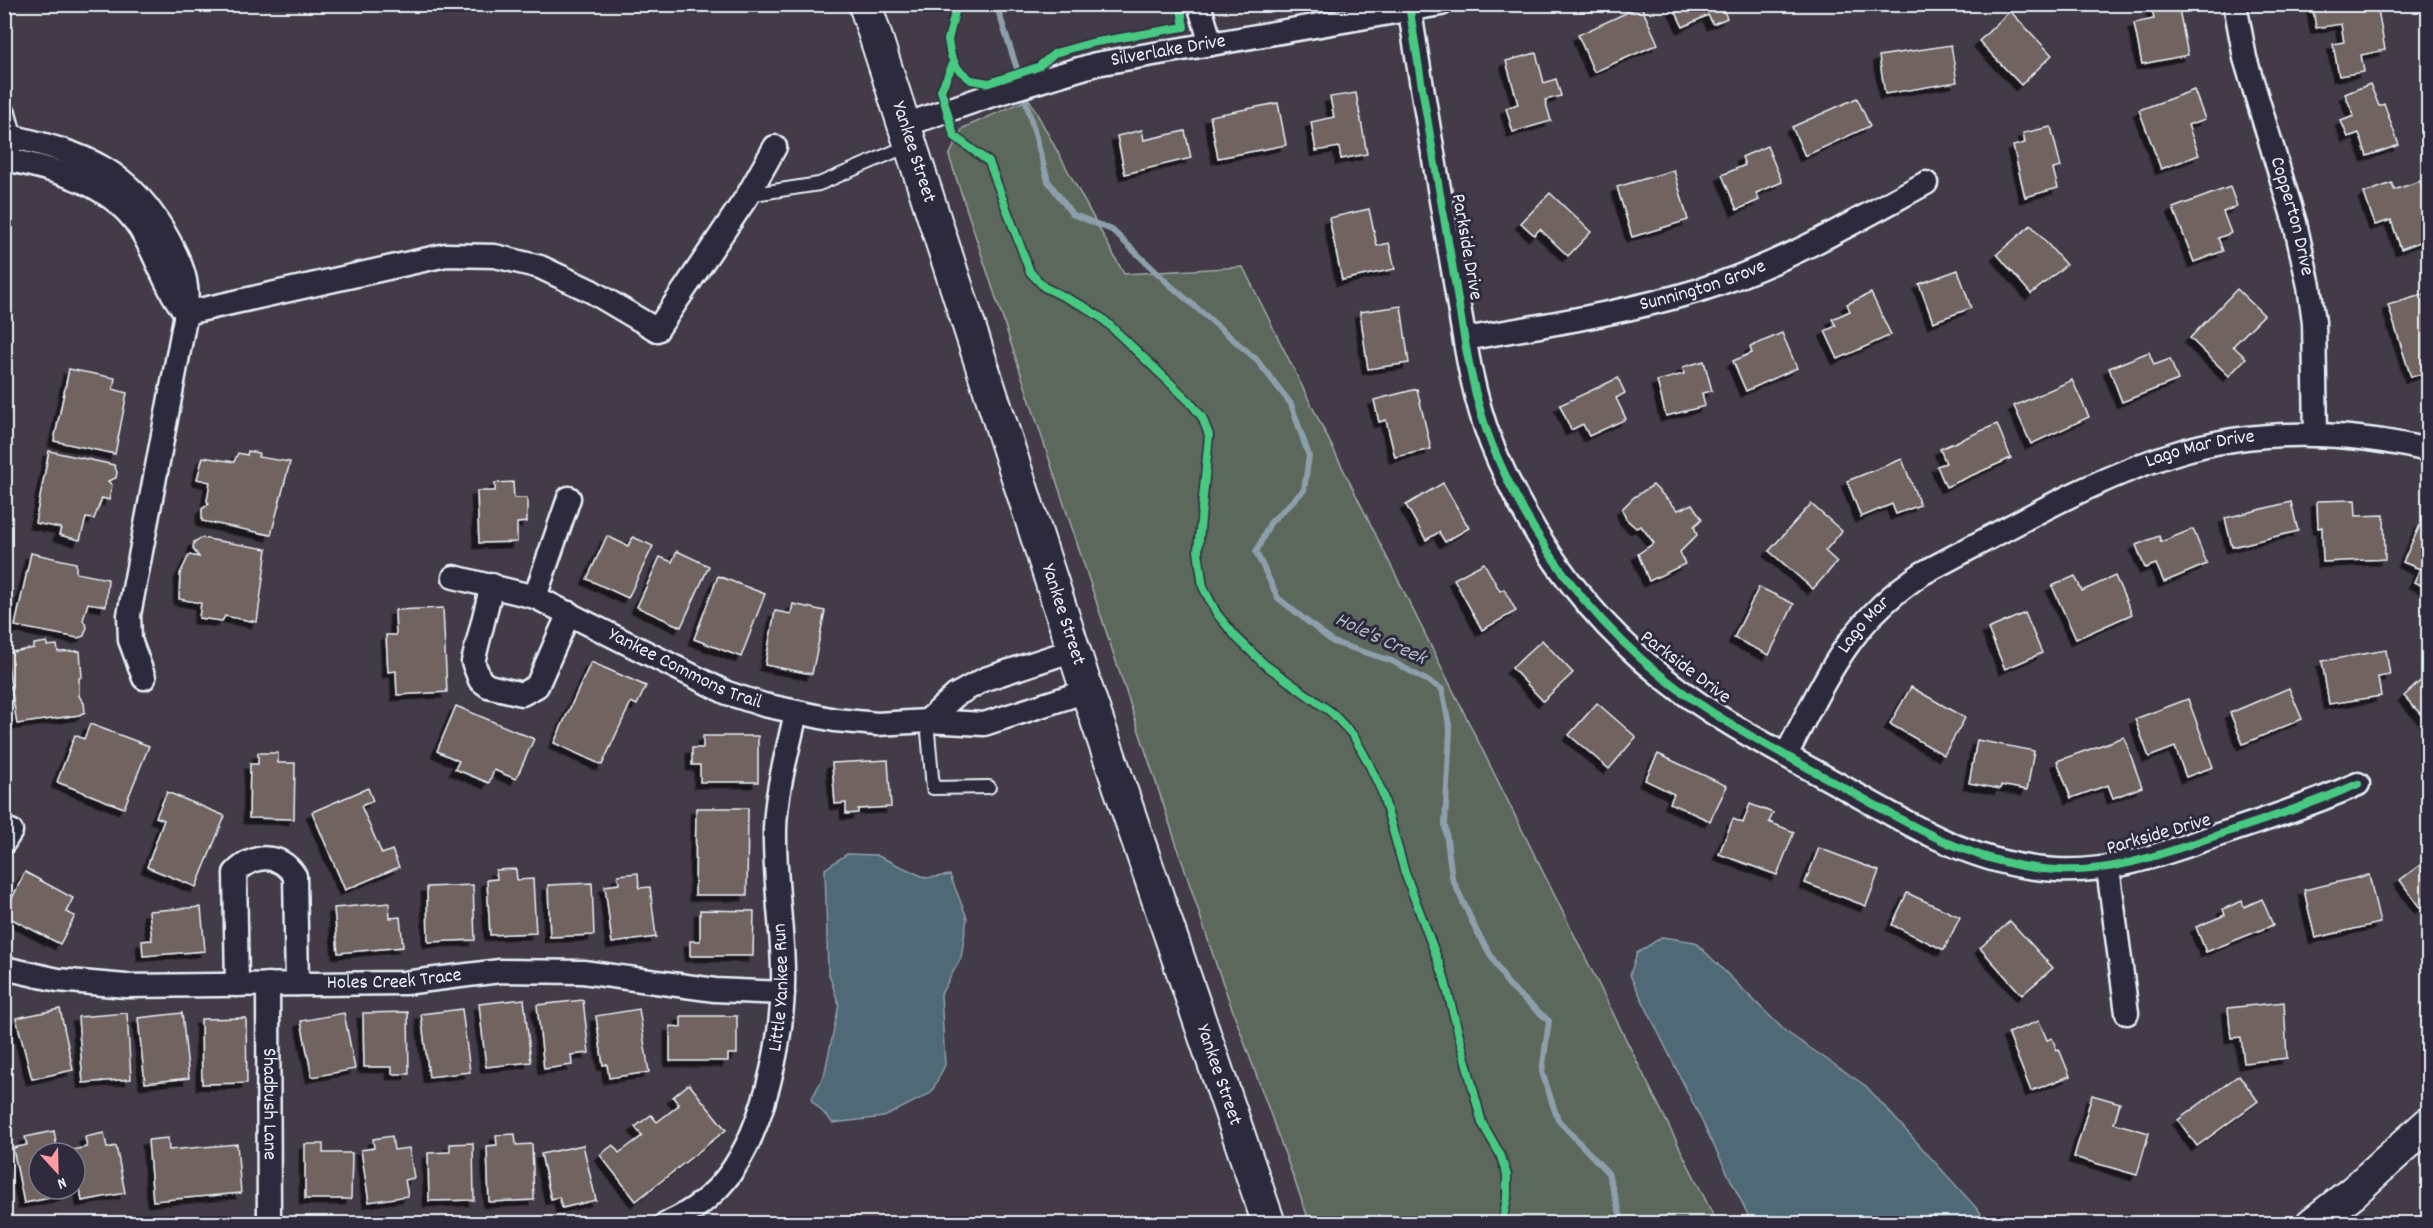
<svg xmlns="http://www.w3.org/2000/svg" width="2433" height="1228" viewBox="0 0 2433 1228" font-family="Dekko,sans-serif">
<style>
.green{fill:#5c675c;stroke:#a2acaa;stroke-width:1.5}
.water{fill:#506977;stroke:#8d9fab;stroke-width:1.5}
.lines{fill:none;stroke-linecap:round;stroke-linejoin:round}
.stream{stroke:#8d9fab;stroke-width:6}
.building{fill:#71635f;stroke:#e8f1f8;stroke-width:1.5;filter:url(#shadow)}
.lane-casing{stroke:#e8f1f8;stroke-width:16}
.street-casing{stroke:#e8f1f8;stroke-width:27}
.secondary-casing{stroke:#e8f1f8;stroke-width:36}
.lane{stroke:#2f2a3d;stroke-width:12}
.street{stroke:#2f2a3d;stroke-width:22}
.secondary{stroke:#2f2a3d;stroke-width:32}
.cycleway-casing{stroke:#2f2a3d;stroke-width:11}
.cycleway{stroke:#46c982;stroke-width:8}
.labels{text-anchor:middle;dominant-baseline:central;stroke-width:6;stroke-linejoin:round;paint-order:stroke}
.street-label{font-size:20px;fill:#e8f1f8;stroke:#2f2a3d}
.water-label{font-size:21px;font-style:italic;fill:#abbbc4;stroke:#2f2a3d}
</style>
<defs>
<filter id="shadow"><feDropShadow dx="-5.5" dy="5.5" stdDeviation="0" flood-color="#0009"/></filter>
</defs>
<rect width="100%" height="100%" fill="#433b47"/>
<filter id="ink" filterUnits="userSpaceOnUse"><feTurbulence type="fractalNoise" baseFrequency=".0167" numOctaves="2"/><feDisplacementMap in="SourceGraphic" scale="12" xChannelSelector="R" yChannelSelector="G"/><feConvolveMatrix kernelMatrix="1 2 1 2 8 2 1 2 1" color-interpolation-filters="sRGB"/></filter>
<g filter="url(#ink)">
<!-- green -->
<path class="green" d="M1029 99 1124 274 1243 267 1717 1223H1310L1217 967 949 156 963 128Z"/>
<!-- water -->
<g class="water">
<path d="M847 854 876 855 926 878 950 875 967 918 961 958 941 994 945 1065 931 1093 884 1117 833 1123 811 1100 824 1076 839 1005 828 971 825 869Z"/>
<path d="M1662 937 1695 942 1785 1031 1866 1086 1980 1212 1983 1223H1752L1630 975 1637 953Z"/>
</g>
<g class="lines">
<!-- stream -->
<g class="stream">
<path d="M996 4 1021 81"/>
<path d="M1023 91 1048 181 1072 214 1112 230 1170 285 1256 359 1291 404 1309 456 1304 490 1270 523 1256 552 1278 598 1333 642 1392 661 1442 689 1450 730 1445 824 1452 878 1477 932 1509 986 1549 1021 1542 1072 1558 1120 1608 1173 1623 1224"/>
</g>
</g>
<!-- building -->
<g class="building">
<path d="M1672 4H1726L1722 7 1727 18 1713 24 1708 15 1683 27Z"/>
<path d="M2151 4H2178L2188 55 2142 64 2134 23 2154 19Z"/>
<path d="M2312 4H2377L2385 50 2361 55 2364 72 2339 76 2333 44 2344 42 2341 24 2316 28Z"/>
<path d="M1641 6 1658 44 1594 72 1578 35Z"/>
<path d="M2010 11 2052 55 2021 85 1979 41Z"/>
<path d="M1951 45 1957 82 1885 94 1879 56Z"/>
<path d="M1536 53 1544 83 1556 79 1561 96 1545 100 1551 121 1513 132 1506 108 1518 104 1506 61Z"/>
<path d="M2370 84 2379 106 2384 104 2399 145 2367 156 2359 133 2348 137 2341 121 2354 116 2345 94Z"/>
<path d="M2194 90 2205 119 2188 125 2199 155 2161 169 2139 110Z"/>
<path d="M1356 93 1367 154 1341 159 1339 147 1316 151 1311 122 1334 117 1330 97Z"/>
<path d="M1857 98 1870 126 1805 156 1792 127Z"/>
<path d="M1278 103 1286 145 1218 158 1210 116Z"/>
<path d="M2051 127 2061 167 2053 169 2058 188 2025 197 2013 146 2025 143 2023 133Z"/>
<path d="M1142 130 1144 140 1185 131 1191 158 1125 174 1117 136Z"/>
<path d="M1767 146 1782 182 1756 193 1759 200 1737 210 1722 175 1745 165 1742 157Z"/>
<path d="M1674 170 1688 220 1632 237 1617 187Z"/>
<path d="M2420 181 2428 206V239L2401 249 2391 220 2375 225 2364 193 2392 183 2394 190Z"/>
<path d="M2230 187 2237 206 2223 212 2231 233 2218 238 2223 251 2194 262 2173 208Z"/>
<path d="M1550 193 1591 232 1568 256 1540 229 1534 235 1521 223Z"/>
<path d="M1369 209 1377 246 1389 243 1395 269 1342 280 1329 218Z"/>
<path d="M2031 225 2066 265 2031 294 1997 254Z"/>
<path d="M1958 270 1971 308 1933 322 1919 284Z"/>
<path d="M2237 289 2264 315 2233 346 2246 358 2229 376 2190 338Z"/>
<path d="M1871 293 1891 335 1838 359 1825 331 1836 326 1832 319 1850 311 1847 304Z"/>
<path d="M2425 294 2428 305V372L2411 377 2388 305Z"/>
<path d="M1401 306 1409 363 1368 369 1360 312Z"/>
<path d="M1782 333 1797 368 1746 391 1733 361 1752 353 1750 347Z"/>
<path d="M2149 352 2154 365 2170 359 2178 380 2122 402 2109 368Z"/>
<path d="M1704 361 1712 391 1702 393 1705 406 1666 416 1657 381 1684 374 1683 367Z"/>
<path d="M69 369 115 378 113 389 127 393 115 454 54 441Z"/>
<path d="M1618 378 1625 393 1616 398 1626 419 1589 436 1583 424 1571 430 1560 405Z"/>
<path d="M2072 380 2089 417 2031 444 2014 406Z"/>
<path d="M1417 389 1431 449 1395 457 1386 420 1379 422 1374 400Z"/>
<path d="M1997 424 2011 458 1946 487 1937 466 1946 463 1940 449Z"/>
<path d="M49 451 114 465 117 472 116 478 108 481 112 485 109 500 102 498 94 519 86 518 80 540 59 535 61 528 35 523Z"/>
<path d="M248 451 259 453 258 457 290 462 271 535 202 521V509L209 504 207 501 210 482 197 479 203 457 234 462 238 453 247 455Z"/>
<path d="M1902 459 1920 505 1896 514 1892 504 1861 517 1847 481Z"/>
<path d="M513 482 514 498H527V522L517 523V542L479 543 477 491H495V483Z"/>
<path d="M1443 483 1469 528 1445 542 1439 532 1426 540 1406 505Z"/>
<path d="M1653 485 1678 510 1692 504 1702 519 1694 526 1697 535 1680 552 1685 564 1649 581 1638 554 1654 543 1641 526 1636 528 1626 519 1622 509 1634 497Z"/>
<path d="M2355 500 2356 516 2384 515 2385 559 2323 562 2322 527 2318 528 2317 501Z"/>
<path d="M2291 502 2298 531 2232 547 2225 518Z"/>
<path d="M1811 504 1842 531 1825 551 1837 562 1813 589 1769 551Z"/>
<path d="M2421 523 2428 527V588L2414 582 2420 569 2403 562Z"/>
<path d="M2193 529 2207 564 2164 582 2156 564 2145 568 2136 545 2159 536 2161 542Z"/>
<path d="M607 536 628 546 633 537 653 546 628 598 587 579Z"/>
<path d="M201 538 267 549 257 622 225 616 222 621 199 618 201 603 179 599 180 574 189 555 199 557 193 549 194 542Z"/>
<path d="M677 551 709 566 681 627 637 607 660 557 672 562Z"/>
<path d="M31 553 76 563V573L108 579 106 606 88 603 83 620 87 627 84 636 78 638 15 626Z"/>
<path d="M1484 563 1500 591 1504 589 1516 611 1482 630 1454 579Z"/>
<path d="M718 576 765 594 741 657 694 639Z"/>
<path d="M2075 576 2082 591 2115 576 2132 614 2076 639 2052 586Z"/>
<path d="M1759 587 1794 604 1769 655 1734 638Z"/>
<path d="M793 604 825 611 812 674 765 665 775 611 791 614Z"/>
<path d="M443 608 447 692 397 695 396 671 388 672 386 635H396L395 610Z"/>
<path d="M2025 613 2042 653 2005 669 1988 629Z"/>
<path d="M1542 640 1573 673 1543 701 1512 668Z"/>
<path d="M47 642V646L57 645 58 652 80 651 82 677 79 678V696L84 703 85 712 79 715 17 724 6 653 34 648V644Z"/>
<path d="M2386 650 2390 675 2378 677 2381 696 2329 704 2322 661Z"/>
<path d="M591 662 646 686 637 705 631 702 602 765 554 743Z"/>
<path d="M2428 674V722L2404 696Z"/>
<path d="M1911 687 1965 718 1944 755 1890 724Z"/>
<path d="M2289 688 2302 719 2243 744 2230 713Z"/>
<path d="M2188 699 2213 767 2186 777 2175 747 2149 757 2135 719Z"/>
<path d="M1597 703 1636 737 1609 769 1569 735Z"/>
<path d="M456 706 534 739 516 779 494 770 489 783 455 769 459 761 437 751Z"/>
<path d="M90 724 149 746 124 808 57 782 75 735 84 739Z"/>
<path d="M703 736H758V782H700V765H692V748H703Z"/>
<path d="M2124 737 2142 787 2113 798 2108 785 2071 798 2057 761Z"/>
<path d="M1977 740 2034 751 2027 790 2001 785 2000 789 1969 783Z"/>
<path d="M258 753H278V763H295L294 819 249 818 250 764H258Z"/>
<path d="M1658 754 1727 786 1710 821 1670 803 1674 794 1645 780Z"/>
<path d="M888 760 891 807 858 809V813L846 814V803L835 804 832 763Z"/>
<path d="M368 788 373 801 361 806 382 854 392 850 399 867 345 890 312 812Z"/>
<path d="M167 792 225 816 196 887 147 867 164 820 156 817Z"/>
<path d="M1750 804 1773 813 1769 822 1794 832 1777 875 1719 854 1733 819 1743 823Z"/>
<path d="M696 808H748L747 895H695Z"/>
<path d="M1819 848 1879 871 1866 906 1805 883Z"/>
<path d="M2428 859V901L2420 908 2400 880Z"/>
<path d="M516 869 517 880 533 879 536 933 490 935 487 880 497 879 496 870Z"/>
<path d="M25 872 73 898 66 912 75 916 60 944 4 915Z"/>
<path d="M638 873 639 888 650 887 656 937 612 943 605 886 619 884 618 875Z"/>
<path d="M2369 875 2380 923 2315 938 2304 890Z"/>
<path d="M592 883 594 935 550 937 548 885Z"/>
<path d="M473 885 475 940 428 942 427 887Z"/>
<path d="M1907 893 1960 917 1944 950 1892 925Z"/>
<path d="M2262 899 2273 925 2206 952 2196 927 2225 915 2223 909 2242 901 2244 907Z"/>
<path d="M389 903 390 918 400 917 403 947 338 953 334 908Z"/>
<path d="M201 907 205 951 143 956 142 941 152 940 149 911Z"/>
<path d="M700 910 754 911 753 956H690V941H700Z"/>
<path d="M2010 921 2053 968 2022 995 1980 948Z"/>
<path d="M524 999 531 1062 486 1067 479 1004Z"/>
<path d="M583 1000 589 1053 571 1055 572 1065 544 1069 537 1005Z"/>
<path d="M2284 1002 2287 1058 2244 1063 2241 1037 2231 1038 2228 1008Z"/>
<path d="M60 1009 73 1070 32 1079 16 1018Z"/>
<path d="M462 1009 470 1072 429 1077 421 1014Z"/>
<path d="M639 1009 649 1072 609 1078 607 1064 603 1065 596 1016Z"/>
<path d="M408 1012 409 1074H392V1067H364L363 1013Z"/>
<path d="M127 1013 131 1079 83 1083 78 1017Z"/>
<path d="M182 1013 189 1078 145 1083 138 1018Z"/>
<path d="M344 1013 355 1069 312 1077 301 1021Z"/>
<path d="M681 1016H737V1054H728V1061H670V1026L681 1027Z"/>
<path d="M246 1018 247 1083 202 1084 201 1019Z"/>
<path d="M2039 1021 2047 1040 2052 1038 2057 1050 2059 1049 2070 1076 2031 1091 2008 1033Z"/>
<path d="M2239 1075 2258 1101 2197 1146 2178 1120Z"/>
<path d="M689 1084 726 1130 636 1201 600 1155 613 1145 619 1153 642 1136 635 1127 651 1115 657 1122 679 1105 673 1097Z"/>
<path d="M2092 1095 2120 1103 2114 1123 2149 1133 2137 1175 2074 1157Z"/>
<path d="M54 1131 58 1153H39V1189H65L66 1195 24 1203 13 1148 27 1145 25 1137Z"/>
<path d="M104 1133 107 1148 116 1146 125 1193 82 1201 75 1153 72 1150 87 1147 85 1137Z"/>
<path d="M515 1134 516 1145 532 1144 534 1200 489 1202 487 1146 497 1145 496 1135Z"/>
<path d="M392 1136 394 1150 409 1148 414 1178 405 1180 408 1196 369 1202 361 1150 374 1148 373 1139Z"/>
<path d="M168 1138 169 1150 237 1144 241 1193 153 1201 148 1140Z"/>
<path d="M473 1143 474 1200 429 1201 428 1153 450 1152V1144Z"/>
<path d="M305 1144H323V1153H352L351 1199H305Z"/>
<path d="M583 1145 596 1200 562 1208 559 1197 551 1199 541 1154Z"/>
</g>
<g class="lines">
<!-- lane casing -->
<g class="lane-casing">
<g id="lane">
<path d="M748 195 819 184 910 145"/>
<path d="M927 721 933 788 989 787"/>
</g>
</g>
<!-- street casing -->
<g class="street-casing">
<g id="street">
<path d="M1199 4 1211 44"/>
<path id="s1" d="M2235 4 2245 58 2295 223 2309 286 2314 322 2316 434"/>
<path d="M1410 11C1423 97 1438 183 1453 270 1463 328 1470 390 1492 445 1530 537 1586 616 1664 678 1720 723 1788 756 1850 791 1916 828 1979 867 2057 870 2114 873 2165 853 2218 835 2265 820 2312 804 2358 784"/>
<path d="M4 114 10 136 9 149"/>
<path id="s2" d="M905 125 986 97 1096 64 1441 4"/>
<path d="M6 159C60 171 117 184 145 237 159 263 167 290 186 313 189 282 183 267 168 239 130 168 84 154 10 136"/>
<path id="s3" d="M1465 339C1544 325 1624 313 1700 290 1779 266 1854 222 1926 183"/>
<path id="s4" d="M454 577 535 597 727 693 764 705 835 720 877 724 927 721 984 724 1087 691"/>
<path d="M492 585 473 662 480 680 488 686 522 694 537 686 569 613"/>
<path d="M535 597 569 498"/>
<path d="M144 678 130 640 129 615 186 313 446 255 495 256 540 267 591 291 657 330 748 195 775 147"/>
<path d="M927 721 956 695 985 679 1074 650"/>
<path id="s5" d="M1786 755C1826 679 1848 622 1923 573 2004 531 2085 482 2173 454 2255 428 2345 430 2428 450"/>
<path d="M4 842 11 831"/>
<path d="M2108 868 2127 1013"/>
<path id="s6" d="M4 968 58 980 126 986 404 983 500 971 583 972 715 990 783 993"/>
<path id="s7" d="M268 984 269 1224"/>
<path d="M237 985 235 873C253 854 280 852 295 876L297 984"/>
<path id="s8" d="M666 1224C686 1215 703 1204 718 1188 764 1140 785 1033 783 969 782 923 774 875 775 829 776 789 788 751 796 712"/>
</g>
</g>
<!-- secondary casing -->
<g class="secondary-casing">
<g id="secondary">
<path id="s9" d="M865 4 1087 691 1269 1224"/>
<path d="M2312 1224 2353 1192 2428 1124"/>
</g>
</g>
<!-- lane -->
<use href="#lane" class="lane"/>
<!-- street -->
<use href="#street" class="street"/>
<!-- secondary -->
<use href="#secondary" class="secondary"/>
<!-- cycleway casing -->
<g class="cycleway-casing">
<g id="cycleway">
<path d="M957 4 948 40 951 56 958 69 971 80 989 83 1038 67 1055 53 1091 43 1184 27 1180 4"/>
<path d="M1410 11C1423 97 1438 183 1453 270 1463 328 1470 390 1492 445 1530 537 1586 616 1664 678 1720 723 1788 756 1850 791 1916 828 1979 867 2057 870 2114 873 2165 853 2218 835 2265 820 2312 804 2358 784"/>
<path d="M954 62 941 90 954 136 989 162 1030 272 1044 287 1085 307 1103 319 1189 401 1202 417 1209 435 1198 551 1203 587 1217 614 1237 638 1264 664 1331 712 1353 735 1367 760 1382 792 1405 873 1443 974 1482 1123 1500 1154 1507 1175V1198L1502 1224"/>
</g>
</g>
<!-- cycleway -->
<use href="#cycleway" class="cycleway"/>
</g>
</g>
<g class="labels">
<!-- street labels -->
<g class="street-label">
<text stroke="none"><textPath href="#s2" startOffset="274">Silverlake Drive</textPath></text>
<text stroke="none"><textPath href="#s9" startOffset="156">Yankee Street</textPath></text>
<text stroke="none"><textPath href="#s1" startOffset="220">Copperton Drive</textPath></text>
<text transform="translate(1466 247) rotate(80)">Parkside Drive</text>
<text stroke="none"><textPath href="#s3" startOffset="244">Sunnington Grove</textPath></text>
<text stroke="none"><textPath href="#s5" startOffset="536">Lago Mar Drive</textPath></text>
<text stroke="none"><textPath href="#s9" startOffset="642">Yankee Street</textPath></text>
<text stroke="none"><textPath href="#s5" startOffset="152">Lago Mar</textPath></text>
<text stroke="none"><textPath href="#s4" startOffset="250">Yankee Commons Trail</textPath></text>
<text transform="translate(1685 668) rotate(37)">Parkside Drive</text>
<text transform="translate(2159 835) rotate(-16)">Parkside Drive</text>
<text stroke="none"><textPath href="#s6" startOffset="392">Holes Creek Trace</textPath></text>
<text stroke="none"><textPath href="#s8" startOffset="278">Little Yankee Run</textPath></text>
<text stroke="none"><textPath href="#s9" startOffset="1128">Yankee Street</textPath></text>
<text stroke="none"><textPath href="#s7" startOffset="120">Shadbush Lane</textPath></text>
</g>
<!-- water labels -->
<g class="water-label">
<text transform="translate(1380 640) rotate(25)">Hole's Creek</text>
</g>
</g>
<!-- margin -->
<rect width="2433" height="1228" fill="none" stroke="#2f2a3d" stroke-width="24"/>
<rect x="12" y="12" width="2409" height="1204" fill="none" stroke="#e8f1f8" stroke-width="2" filter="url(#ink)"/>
<!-- north arrow -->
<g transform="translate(57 1171) rotate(158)"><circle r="28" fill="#2f2a3d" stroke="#797a88" stroke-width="1.5"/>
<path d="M0-4.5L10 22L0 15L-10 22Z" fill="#ff9aa2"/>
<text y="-9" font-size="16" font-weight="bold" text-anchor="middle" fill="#e8f1f8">N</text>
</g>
</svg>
